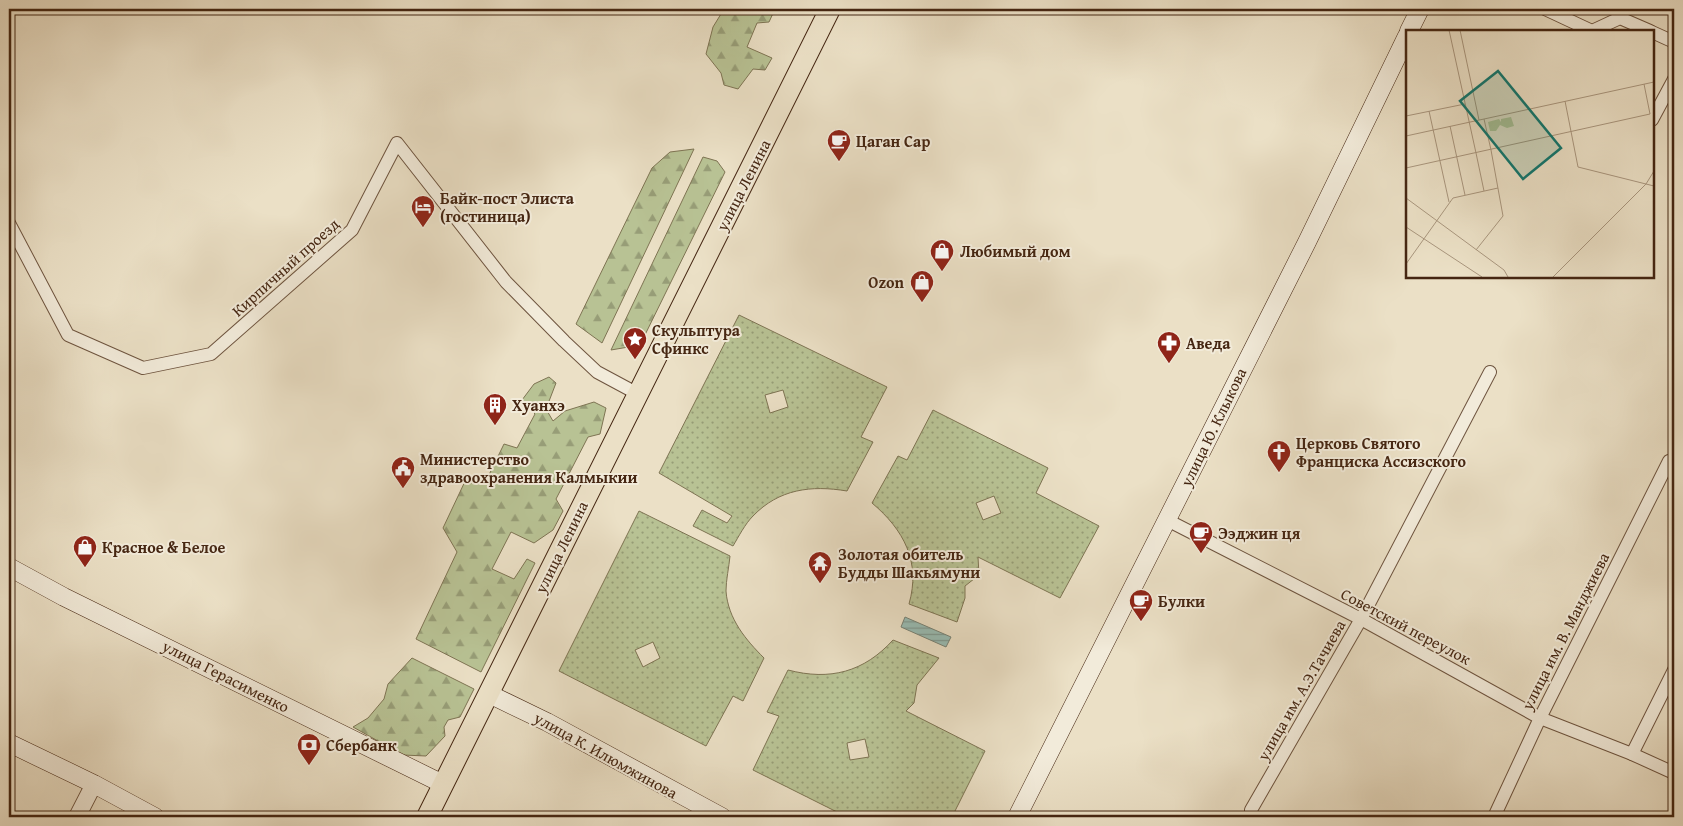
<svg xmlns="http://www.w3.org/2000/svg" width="1683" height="826" viewBox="0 0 1683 826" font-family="'Gentium Book Plus',serif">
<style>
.grass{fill:url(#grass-dots);stroke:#7e7453;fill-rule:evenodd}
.forest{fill:url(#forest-firs);stroke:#7e7453}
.water{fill:url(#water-rules);stroke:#778174}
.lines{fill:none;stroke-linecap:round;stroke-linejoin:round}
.minor-casing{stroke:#6e543f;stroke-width:14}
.tertiary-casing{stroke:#6e543f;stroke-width:18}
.secondary-casing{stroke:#452612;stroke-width:19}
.primary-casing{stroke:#452612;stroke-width:22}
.minor{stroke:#f2ebda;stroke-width:12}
.tertiary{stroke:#f2ebda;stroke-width:16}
.secondary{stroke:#f2ebda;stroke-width:18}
.primary{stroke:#ebe0c6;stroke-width:20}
.labels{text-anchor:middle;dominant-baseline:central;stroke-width:4;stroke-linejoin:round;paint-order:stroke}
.poi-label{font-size:16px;font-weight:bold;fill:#452612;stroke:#f2ebda;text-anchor:start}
.street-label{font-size:16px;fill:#452612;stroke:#f2ebda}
.inset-road{fill:none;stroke:#a9967e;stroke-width:1}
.view{fill:#0f766e;fill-opacity:0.15;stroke:#0f766e;stroke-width:2.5}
.inset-edge{fill:none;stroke:#452612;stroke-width:2.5}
</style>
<defs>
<pattern id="grass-dots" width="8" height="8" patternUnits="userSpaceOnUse" patternTransform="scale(1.25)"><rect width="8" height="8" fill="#b8c294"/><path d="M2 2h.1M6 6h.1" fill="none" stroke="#979d77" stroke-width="1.8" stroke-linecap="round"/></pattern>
<pattern id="forest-firs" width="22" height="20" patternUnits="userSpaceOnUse" patternTransform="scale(1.25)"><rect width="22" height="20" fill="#b8c294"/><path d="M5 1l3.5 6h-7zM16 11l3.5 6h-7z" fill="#979d77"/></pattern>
<pattern id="water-rules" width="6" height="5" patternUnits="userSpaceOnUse" patternTransform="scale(1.25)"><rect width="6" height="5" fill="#98bdb5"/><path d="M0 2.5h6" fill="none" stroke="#7e9992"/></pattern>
</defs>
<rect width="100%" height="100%" fill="#ebe0c6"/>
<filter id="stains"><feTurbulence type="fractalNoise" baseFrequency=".004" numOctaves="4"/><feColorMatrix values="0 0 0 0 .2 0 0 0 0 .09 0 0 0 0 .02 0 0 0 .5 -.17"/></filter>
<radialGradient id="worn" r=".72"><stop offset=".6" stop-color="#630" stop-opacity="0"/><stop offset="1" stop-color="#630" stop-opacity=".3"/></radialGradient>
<!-- grass -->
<g class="grass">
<path d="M739 315 887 387 861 437 873 442 847 491C811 485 779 489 753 516 745 524 739 536 733 546L693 526 702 510 727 523 732 516 659 473ZM783 390 788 407 770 413 765 395Z"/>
<path d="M933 410 1048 468 1036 493 1099 526 1060 598 978 557 979 575 965 586V598L957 622 909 604C921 562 904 530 872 503L898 456 907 460ZM994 496 1001 513 983 520 976 503Z"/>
<path d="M639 511 730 556C729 567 726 580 726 591 728 619 746 640 764 658L743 701 733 696 706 746 559 671ZM653 642 660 658 643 667 635 650Z"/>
<path d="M893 640 939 658 917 685 914 703 906 711 985 751 952 817H847L753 770 779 716 767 712 788 670C830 681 864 672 893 640ZM865 739 869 757 850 760 847 743Z"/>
</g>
<!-- forest -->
<g class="forest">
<path d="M724 9H775L769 22 757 23 747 47 772 58 765 70 753 69 738 89 724 85 721 73 706 54 713 27Z"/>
<path d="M694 149 602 343 576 324 652 168 670 152Z"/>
<path d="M703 157 717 161 725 172 640 345 611 350Z"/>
<path d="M549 377 556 383 546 409 553 421 565 411 594 402 606 408 600 434 588 437 556 499 563 511 553 530 534 543 511 532 492 569 514 579 527 559 535 563 481 672 416 639 457 552 443 528 468 475 485 483 504 444 517 448 535 414 522 400 534 384Z"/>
<path d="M412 658 474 689 460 717 448 720 444 727 445 736 426 756 403 755 353 727 368 718 384 699 388 684Z"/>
</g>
<!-- water -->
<path class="water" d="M905 617 951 637 946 647 901 627Z"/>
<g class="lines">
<!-- minor casing -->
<g class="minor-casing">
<g id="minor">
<path d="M1545 9 1592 31 1620 18 1650 31"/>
<path d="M1652 32 1674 42"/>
<path d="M1652 120 1674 79"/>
<path d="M9 223 68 335 143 368 211 354 352 230 397 143 506 282 564 341 597 372 638 394"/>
<path d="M1167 520 1361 619 1540 718 1632 754 1674 773"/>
<path d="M1632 754 1674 670"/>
<path d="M1251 810 1361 619 1490 372"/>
<path d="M1494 817 1540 718 1669 461"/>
</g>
</g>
<!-- tertiary casing -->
<g class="tertiary-casing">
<path id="tertiary" d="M77 817 94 784"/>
</g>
<!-- secondary casing -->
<g class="secondary-casing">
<g id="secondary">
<path d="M1409 31 1420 9"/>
<path d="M9 567 64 597 443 784"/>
<path d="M489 694 547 722 722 817"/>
<path d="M9 743 94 784 155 817"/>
<path d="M1017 817 1307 242 1407 36"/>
</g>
</g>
<!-- primary casing -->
<g class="primary-casing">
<path id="primary" d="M427 817 830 9"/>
</g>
<!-- minor -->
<use href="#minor" class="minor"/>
<!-- tertiary -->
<use href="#tertiary" class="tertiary"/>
<!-- secondary -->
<use href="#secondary" class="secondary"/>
<!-- primary -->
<use href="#primary" class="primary"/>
</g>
<!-- icons -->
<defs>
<g id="cafe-pin" transform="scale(1.25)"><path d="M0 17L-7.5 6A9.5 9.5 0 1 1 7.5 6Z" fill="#8f2418" stroke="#f2ebda"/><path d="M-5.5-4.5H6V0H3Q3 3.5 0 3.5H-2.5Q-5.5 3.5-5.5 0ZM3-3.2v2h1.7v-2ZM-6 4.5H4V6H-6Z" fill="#fff"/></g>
<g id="hotel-pin" transform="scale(1.25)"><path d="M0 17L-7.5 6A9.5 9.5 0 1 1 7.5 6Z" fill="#8f2418" stroke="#f2ebda"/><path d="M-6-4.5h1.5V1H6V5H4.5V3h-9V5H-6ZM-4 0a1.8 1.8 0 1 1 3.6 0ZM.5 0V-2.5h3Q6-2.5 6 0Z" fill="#fff"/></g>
<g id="shop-pin" transform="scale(1.25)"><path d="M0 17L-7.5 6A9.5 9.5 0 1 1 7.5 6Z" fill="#8f2418" stroke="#f2ebda"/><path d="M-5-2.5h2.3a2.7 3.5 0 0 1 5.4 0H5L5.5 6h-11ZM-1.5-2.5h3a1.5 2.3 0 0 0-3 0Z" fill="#fff"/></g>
<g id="sight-pin" transform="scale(1.25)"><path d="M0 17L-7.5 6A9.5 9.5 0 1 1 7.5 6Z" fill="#8f2418" stroke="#f2ebda"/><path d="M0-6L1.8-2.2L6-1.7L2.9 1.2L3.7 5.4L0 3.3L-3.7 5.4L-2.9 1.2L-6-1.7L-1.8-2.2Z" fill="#fff"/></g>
<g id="pharmacy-pin" transform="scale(1.25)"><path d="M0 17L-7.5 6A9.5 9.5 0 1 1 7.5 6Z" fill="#8f2418" stroke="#f2ebda"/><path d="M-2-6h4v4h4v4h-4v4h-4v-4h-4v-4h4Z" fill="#fff"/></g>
<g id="building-pin" transform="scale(1.25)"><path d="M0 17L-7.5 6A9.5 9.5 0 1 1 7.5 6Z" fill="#8f2418" stroke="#f2ebda"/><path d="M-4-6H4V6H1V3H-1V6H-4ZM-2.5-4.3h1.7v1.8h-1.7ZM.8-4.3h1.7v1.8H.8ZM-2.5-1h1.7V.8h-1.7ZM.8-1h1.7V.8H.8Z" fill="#fff"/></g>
<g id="church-pin" transform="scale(1.25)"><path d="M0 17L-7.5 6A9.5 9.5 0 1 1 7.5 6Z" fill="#8f2418" stroke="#f2ebda"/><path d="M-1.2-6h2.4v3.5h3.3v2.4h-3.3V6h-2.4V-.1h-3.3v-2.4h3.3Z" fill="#fff"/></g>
<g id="civic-pin" transform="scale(1.25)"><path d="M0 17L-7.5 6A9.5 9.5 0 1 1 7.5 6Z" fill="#8f2418" stroke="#f2ebda"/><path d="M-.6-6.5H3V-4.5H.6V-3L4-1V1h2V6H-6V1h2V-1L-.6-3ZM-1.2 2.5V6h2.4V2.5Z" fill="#fff"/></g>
<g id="temple-pin" transform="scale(1.25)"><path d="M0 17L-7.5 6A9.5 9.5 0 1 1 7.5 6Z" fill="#8f2418" stroke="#f2ebda"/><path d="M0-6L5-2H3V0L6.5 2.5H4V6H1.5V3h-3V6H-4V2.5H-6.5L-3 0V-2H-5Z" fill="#fff"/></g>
<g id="bank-pin" transform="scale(1.25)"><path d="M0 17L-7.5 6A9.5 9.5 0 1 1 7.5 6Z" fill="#8f2418" stroke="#f2ebda"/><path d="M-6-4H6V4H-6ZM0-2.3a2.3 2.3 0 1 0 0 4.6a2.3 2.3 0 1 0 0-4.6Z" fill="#fff"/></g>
</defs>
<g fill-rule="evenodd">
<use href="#cafe-pin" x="839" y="141"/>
<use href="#hotel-pin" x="423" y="207"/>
<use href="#shop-pin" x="942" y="251"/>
<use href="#shop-pin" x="922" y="282"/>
<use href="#sight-pin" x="635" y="339"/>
<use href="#pharmacy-pin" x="1169" y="343"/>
<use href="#building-pin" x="495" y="405"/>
<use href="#church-pin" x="1279" y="452"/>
<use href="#civic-pin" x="403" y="468"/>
<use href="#cafe-pin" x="1201" y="533"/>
<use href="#shop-pin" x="85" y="547"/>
<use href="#temple-pin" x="820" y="563"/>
<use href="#cafe-pin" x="1141" y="601"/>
<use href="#bank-pin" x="309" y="745"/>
</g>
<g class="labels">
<!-- poi labels -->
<g class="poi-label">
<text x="856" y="141">Цаган Сар</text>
<text x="440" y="198">Байк-пост Элиста<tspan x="440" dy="18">(гостиница)</tspan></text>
<text x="960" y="251">Любимый дом</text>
<text x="904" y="282" text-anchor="end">Ozon</text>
<text x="652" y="330">Скульптура<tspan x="652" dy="18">Сфинкс</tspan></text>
<text x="1186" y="343">Аведа</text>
<text x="512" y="405">Хуанхэ</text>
<text x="1296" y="443">Церковь Святого<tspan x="1296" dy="18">Франциска Ассизского</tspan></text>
<text x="420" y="459">Министерство<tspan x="420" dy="18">здравоохранения Калмыкии</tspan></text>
<text x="1218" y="533">Ээджин ця</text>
<text x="102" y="547">Красное &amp; Белое</text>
<text x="838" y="554">Золотая обитель<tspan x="838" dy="18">Будды Шакьямуни</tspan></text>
<text x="1158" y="601">Булки</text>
<text x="326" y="745">Сбербанк</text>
</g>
<!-- street labels -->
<g class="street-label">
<text transform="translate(743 185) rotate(-63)">улица Ленина</text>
<text transform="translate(285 267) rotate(-42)">Кирпичный проезд</text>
<text transform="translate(1213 427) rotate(-64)">улица Ю. Клыкова</text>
<text transform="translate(561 547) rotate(-64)">улица Ленина</text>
<text transform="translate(1406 626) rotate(28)">Советский переулок</text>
<text transform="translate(1565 631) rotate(-63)">улица им. В. Манджиева</text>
<text transform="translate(226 676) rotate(27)">улица Герасименко</text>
<text transform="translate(1301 690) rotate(-60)">улица им. А.Э.Тачиева</text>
<text transform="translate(606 755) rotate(29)">улица К. Илюмжинова</text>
</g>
</g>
<!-- overview -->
<g transform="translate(1406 30)">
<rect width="248" height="248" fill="#ebe0c6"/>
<path d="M105 87 108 96 101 98 94 95 90 101H84L82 92 93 89 95 92V89Z" fill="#b8c294"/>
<path class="inset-road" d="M43 0 70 123M54 0 73 90M238 54 244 84M159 71 172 137 248 156M23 81 43 172M0 86 59 74M78 89 85 120M44 96 59 165M0 106 248 52M70 123 78 161M0 138 244 84M240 154 248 141M0 168 98 240 102 247M47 168 92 158M0 197 76 247M70 220 97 186 85 120M0 234 47 168M147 247 240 154"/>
<path class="view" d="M92 41 155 118 117 149 54 71Z"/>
<rect width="248" height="248" class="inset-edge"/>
</g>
<!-- margin -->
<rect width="1683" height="826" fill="none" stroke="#ebe0c6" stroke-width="30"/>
<rect x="10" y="10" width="1663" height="806" fill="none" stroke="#452612" stroke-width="2.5"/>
<rect x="15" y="15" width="1653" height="796" fill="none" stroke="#452612"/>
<rect width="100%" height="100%" filter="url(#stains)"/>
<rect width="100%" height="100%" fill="url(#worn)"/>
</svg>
